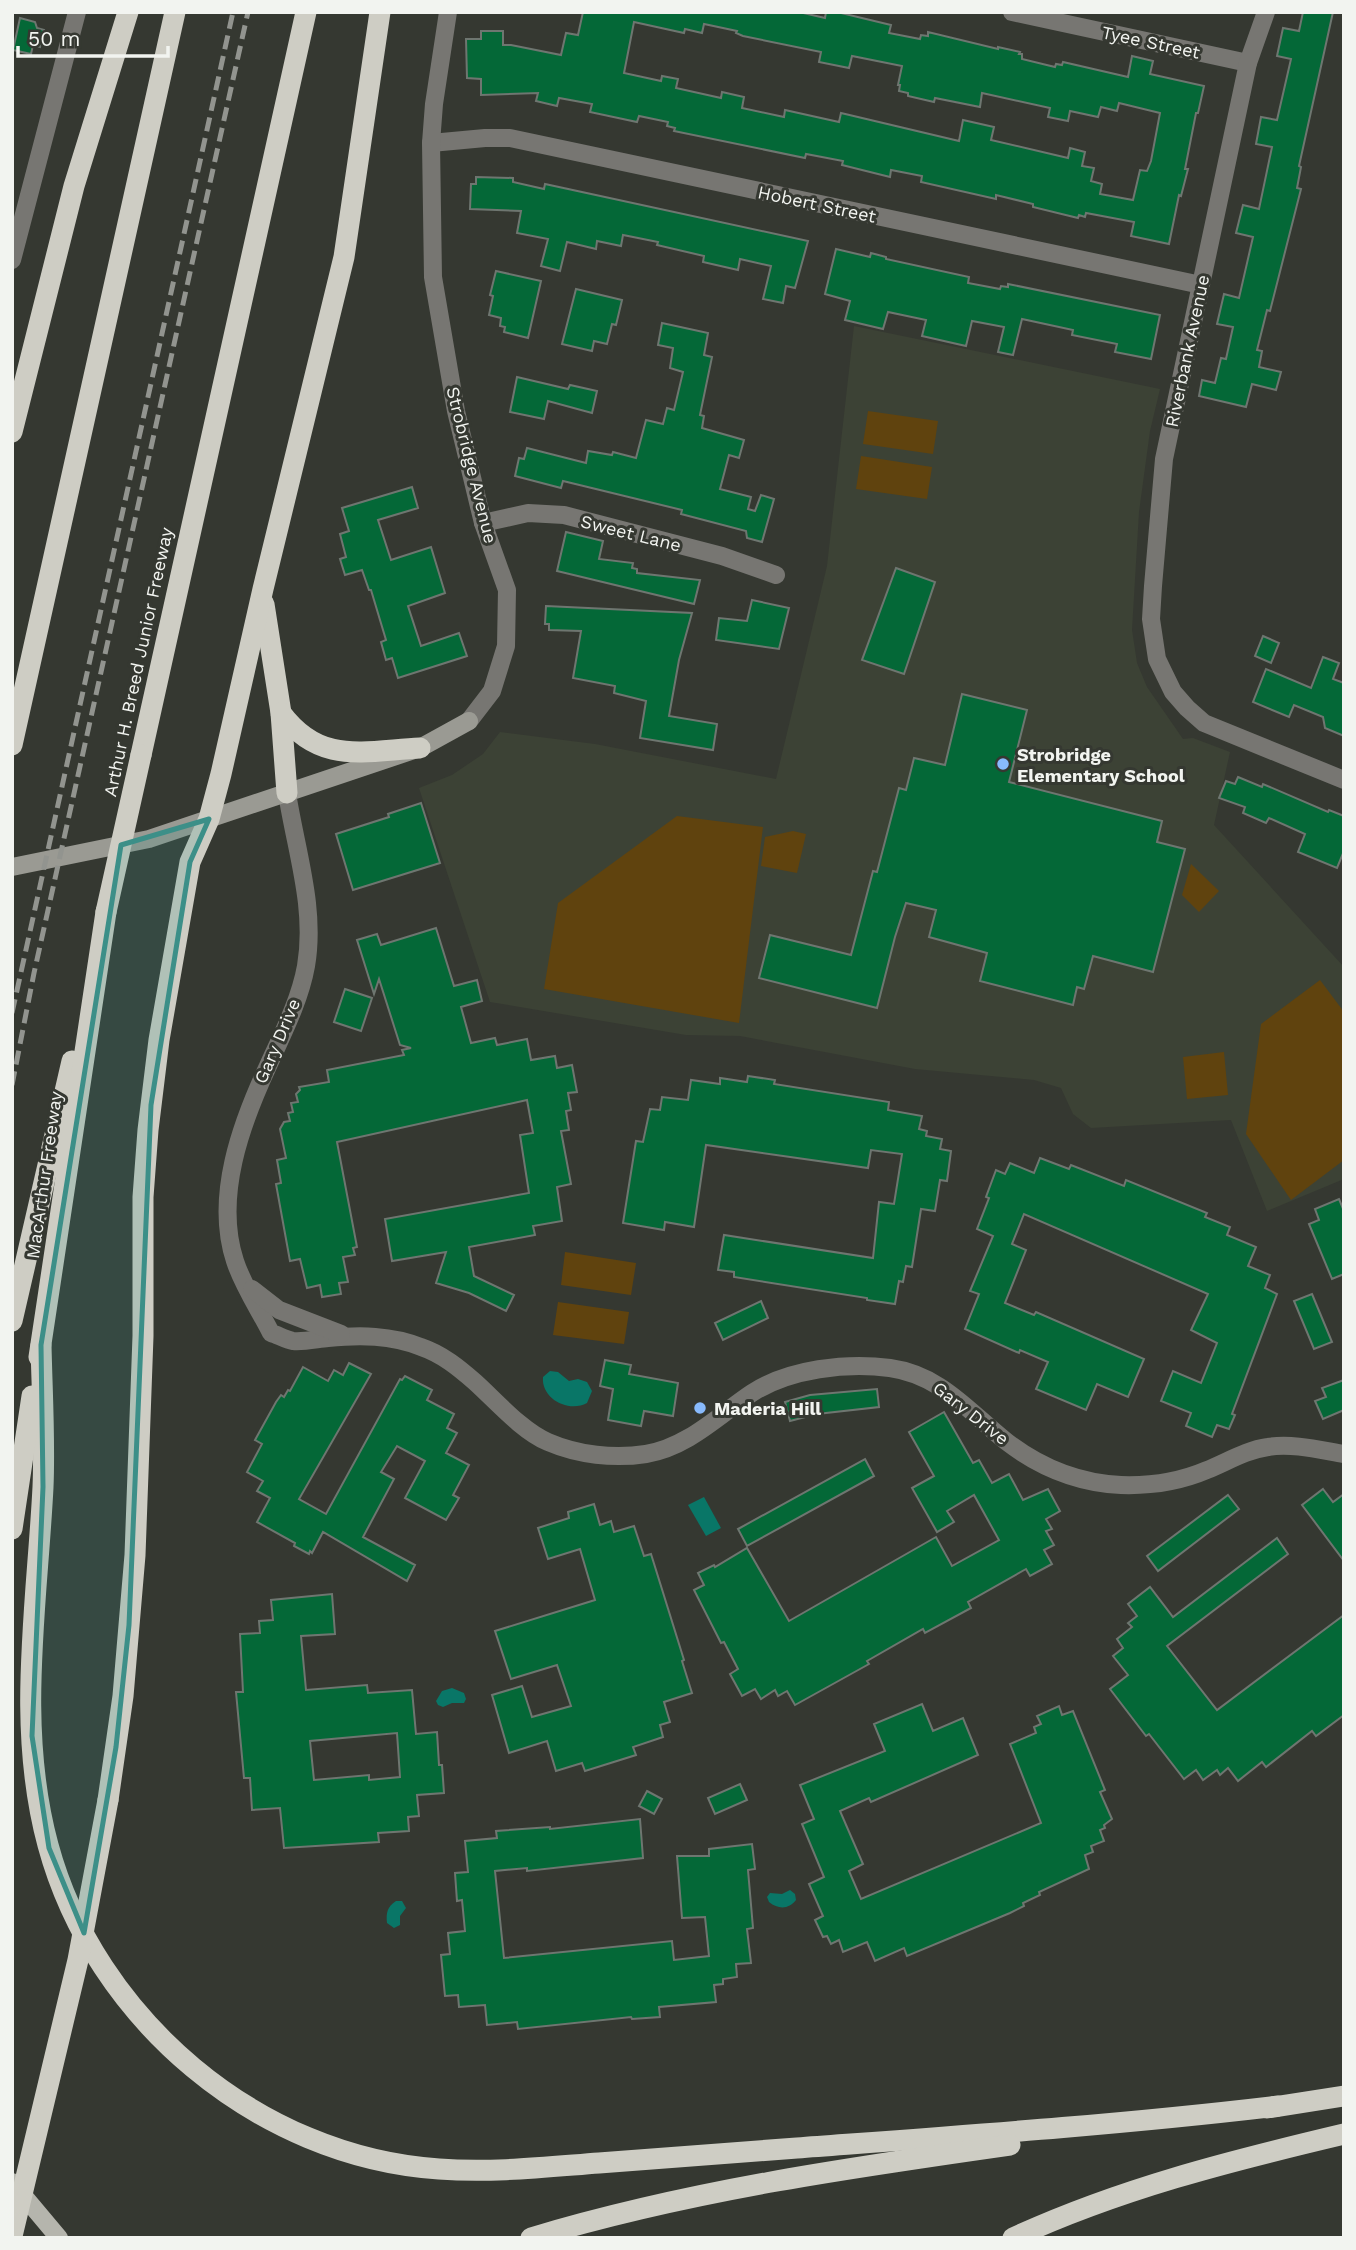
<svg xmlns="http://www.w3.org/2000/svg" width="1356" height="2250" viewBox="0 0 1356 2250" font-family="'Work Sans',sans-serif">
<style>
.built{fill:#3c4235}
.green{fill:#60430e}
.water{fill:#097667}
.building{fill:#046837;stroke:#6e7670;stroke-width:2;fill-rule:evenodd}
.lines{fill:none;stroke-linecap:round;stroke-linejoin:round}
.minor{stroke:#777672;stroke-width:18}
.tertiary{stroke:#777672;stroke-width:18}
.secondary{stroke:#9a9a93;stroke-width:18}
.primary{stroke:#b5b5ad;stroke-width:18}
.motorway{stroke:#cecdc4;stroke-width:21}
.rail{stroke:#92948f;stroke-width:5;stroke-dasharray:14 7;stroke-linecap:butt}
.motorway-bridge{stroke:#cecdc4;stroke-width:21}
.marked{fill:#3c8f88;fill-opacity:0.2;stroke:#3c8f88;stroke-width:5;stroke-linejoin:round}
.poi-dot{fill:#88bafc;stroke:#353831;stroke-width:2.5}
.labels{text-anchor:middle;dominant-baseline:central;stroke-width:6;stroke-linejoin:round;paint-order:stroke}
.street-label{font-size:18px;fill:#f2f4f0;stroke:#353831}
.poi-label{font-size:18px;font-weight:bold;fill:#f2f4f0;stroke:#353831;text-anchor:start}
</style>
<rect width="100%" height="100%" fill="#353831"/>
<!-- built -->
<path class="built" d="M854 326 1160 389 1150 431 1139 512 1132 630 1137 663 1147 687 1183 739 1193 738 1230 752 1214 825 1344 967V1179L1267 1211 1231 1120 1091 1128 1073 1114 1061 1088 1034 1080 915 1069 740 1036 686 1035 490 1002 419 788 452 775 483 754 500 732 595 744 776 779 827 566Z"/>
<!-- green -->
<g class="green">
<path d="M868 411 938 421 933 454 863 444Z"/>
<path d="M861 456 932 467 927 499 856 489Z"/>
<path d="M677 816 763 827 739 1023 544 989 558 903Z"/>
<path d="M793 831 806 834 797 873 761 866 765 837Z"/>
<path d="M1191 864 1219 891 1199 912 1182 895Z"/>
<path d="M1320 980 1344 1012V1160L1291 1200 1246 1134 1261 1024Z"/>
<path d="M1224 1052 1228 1095 1187 1099 1183 1057Z"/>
<path d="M565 1252 636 1263 631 1295 561 1285Z"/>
<path d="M558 1302 629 1312 624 1344 553 1335Z"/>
</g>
<!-- water -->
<g class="water">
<path d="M550 1371 558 1372 569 1381 578 1379 587 1382 592 1391 587 1403C569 1413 541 1399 543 1377Z"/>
<path d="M704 1497 721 1528 706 1536 688 1505Z"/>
<path d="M452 1688 464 1693 466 1699 464 1703H452L443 1707 438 1705 436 1701 442 1691Z"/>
<path d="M790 1890 795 1894 796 1900C789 1909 779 1910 769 1902L767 1897 770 1893 782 1894Z"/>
<path d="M396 1901H402L406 1908 400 1916V1925L394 1928 387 1923C386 1913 387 1907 396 1901Z"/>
</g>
<!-- building -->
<g class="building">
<path d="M583 12H799L825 18 826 12H837L891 25 889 33 920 39 921 35 928 36V32L998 49V47L1020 52 1019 54H1022V59L1055 67 1056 64 1062 65 1063 62 1128 77 1132 56 1153 61 1150 74 1204 86 1198 113H1196L1185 169H1188L1181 196 1179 195 1169 244 1131 236 1134 222 1086 213 1085 217 1079 215 1078 218 1033 207V204L996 195V199L921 182 922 176 891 170 890 177 842 165 843 161 806 154 805 158 674 131 675 128 667 126 668 122 639 116 637 122 590 112 592 104 559 98 557 106 536 101 538 93 481 95V79L467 78 466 39H481V31H503V45H511L561 55 566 33 578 35ZM634 22 684 33 685 29 702 33 704 24 737 31 736 33 743 36 821 52 819 62 849 68 852 56 902 66 898 85H900L899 91 908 93V96L934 102 935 98 980 107 982 93 1050 108 1048 117 1068 121 1070 111 1098 117 1101 107 1117 111 1119 103 1160 113 1151 161 1147 171 1140 170 1133 200 1100 194 1102 184 1091 181 1094 168 1082 166 1085 152 1070 148 1068 158 991 140 994 127 963 120 959 141 841 113 839 122 785 110 784 117 742 108 744 97 722 92 721 98 676 88 678 79 662 76 661 81 624 73Z"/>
<path d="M1303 12H1333L1299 166 1301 167 1297 188 1301 189 1270 311 1267 310 1257 350 1262 351 1259 367 1281 372 1276 390 1252 384 1246 407 1199 396 1202 380 1215 383 1221 358 1226 359 1233 327 1217 324 1224 294 1239 298 1253 237 1236 233 1243 205 1259 209 1272 147 1256 144 1261 117 1277 120 1291 59 1277 56 1283 28 1299 31Z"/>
<path d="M20 18 35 22 37 28 44 30 40 47 33 45 31 54 13 50Z"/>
<path d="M476 177 513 178V182L544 189 545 184 808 241 795 288 786 286 783 303 763 299 771 266 740 259 738 270 703 262 704 256 657 245 658 242 623 235 621 246 597 241 596 249 567 242 560 271 541 266 548 239 517 233 521 211 470 209 471 184H476Z"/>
<path d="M836 249 870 257 871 253 886 257V259L969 277 968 283 1000 289 1001 286 1008 287V284L1160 315 1151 359 1115 352 1117 344 1072 335 1073 330 1022 319 1013 355 998 352 1004 327 972 321 966 346 922 336 926 320 888 312 883 329 845 320 850 301 825 294Z"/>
<path d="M496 271 541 281 528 338 504 332 505 327 500 326 501 318 489 315 493 296 490 295Z"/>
<path d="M576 289 622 300 616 325 612 324 607 344 594 341 592 351 562 344Z"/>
<path d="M662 323 708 333 704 355 712 357 700 415 704 416 702 428 744 440 739 458 729 455 720 489 751 497 748 509 755 511 761 495 774 499 762 542 747 538 746 531 681 514 682 510 563 481 561 488 515 476 519 458 524 459 527 448 586 463 588 451 612 455 613 452 636 458 646 420 663 424 667 408 674 410 683 372 670 368 673 348 658 345Z"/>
<path d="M517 377 568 389 570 385 597 391 592 413 548 401 544 419 510 412Z"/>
<path d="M412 487 418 508 378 520 391 560 431 547 445 593 408 606 421 646 459 633 467 656 398 678 392 658 386 660 381 642 386 640 371 590H369L362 570 345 575 340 559 346 557 340 534 349 531 342 508Z"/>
<path d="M566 532 603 541 599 559 633 563 632 568 637 569V573L700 580 694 604 557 571Z"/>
<path d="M896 568 935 582 904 674 862 660Z"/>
<path d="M752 600 789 608 779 649 716 640 719 618 747 621Z"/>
<path d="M546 606 692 613 679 660 669 716 717 724 713 750 640 738 646 701 614 693 615 686 573 678 581 631 549 630V624H545Z"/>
<path d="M1263 636 1279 643 1271 663 1255 656Z"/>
<path d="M1323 657 1339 663 1333 679 1344 683V736L1325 728 1323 717 1294 705 1289 717 1253 702 1266 669 1311 688Z"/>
<path d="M962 694 1027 710 1009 782 1162 821 1157 842 1185 849 1153 972 1093 956 1084 989 1077 987 1073 1005 980 981 987 953 929 937 936 910 906 903 895 937 877 1008 759 978 770 935 851 955 873 871 877 872 899 788 906 790 914 758 945 765Z"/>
<path d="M1238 777 1262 787 1263 784 1328 812 1329 810 1344 816V851L1337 868 1298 852 1305 834 1269 818 1266 823 1243 813 1245 807 1219 798 1226 781 1235 784Z"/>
<path d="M421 803 440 863 353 890 336 834 389 817 388 814Z"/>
<path d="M436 928 454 986 477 980 482 1001 461 1007 471 1043 495 1038 497 1045 527 1039 531 1060 555 1056 557 1068 572 1065 577 1092 568 1093 571 1110 566 1111 569 1130 561 1131 571 1184 557 1187 562 1221 533 1226 535 1235 469 1247 474 1276 514 1295 506 1311 469 1293 436 1283 446 1252 392 1261 385 1219 529 1193 520 1135 533 1133 527 1100 337 1142 357 1247 353 1248 355 1255 343 1257 348 1282 339 1283 341 1294 322 1297 320 1285 307 1288 300 1259 290 1261 276 1184 281 1183 277 1160 286 1158 280 1129 284 1122 290 1121 288 1113 293 1112 291 1103 298 1102 296 1094 300 1090 299 1087 329 1082 327 1070 404 1055 402 1050 411 1048 400 1045 379 979 374 994 357 940 377 934 381 945Z"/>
<path d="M345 989 372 998 361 1031 334 1022Z"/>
<path d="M748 1076 775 1080 774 1084 889 1102 888 1110 922 1116 919 1129 927 1131 926 1136 942 1139 940 1149 951 1151 947 1181 940 1180 935 1211 921 1209 912 1267 906 1266 903 1282 899 1281 895 1304 867 1300V1298L734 1277V1272L718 1270 724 1235 873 1258 879 1202 894 1204 902 1154 871 1150 868 1168 706 1145 694 1227 665 1222 664 1230 623 1223 636 1141 643 1142 650 1109 660 1110 662 1097 688 1100 691 1080 720 1084V1078L747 1082Z"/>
<path d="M1040 1158 1069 1169 1071 1165 1124 1186 1126 1180 1207 1213 1205 1217 1230 1227 1227 1235 1256 1247 1248 1266 1270 1275 1265 1288 1277 1294 1232 1414 1235 1415 1229 1429 1217 1425 1212 1437 1186 1426 1191 1413 1161 1401 1173 1371 1201 1383 1217 1343 1191 1330 1208 1294 1024 1214 1012 1244 1026 1250 1005 1303 1034 1315 1036 1312 1144 1359 1128 1397 1097 1384 1086 1410 1036 1389 1048 1362 1020 1350 1019 1353 965 1329 979 1294 970 1291 993 1236 977 1229 989 1198 986 1197 996 1170 1005 1174 1010 1163 1034 1173Z"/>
<path d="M1339 1199 1344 1211V1274L1332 1279 1309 1224 1319 1220 1315 1209Z"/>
<path d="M1312 1294 1332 1342 1314 1349 1294 1301Z"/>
<path d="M761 1301 768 1318 723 1340 715 1323Z"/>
<path d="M605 1360 631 1365 629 1374 678 1383 673 1416 644 1411 641 1426 608 1420 613 1389 600 1386Z"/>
<path d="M349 1363 371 1374 299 1499 326 1514 400 1379 402 1380 405 1376 432 1390 427 1400 454 1414 447 1428 457 1433 446 1453 469 1465 453 1495 459 1498 446 1520 405 1498 425 1461 397 1446 381 1472 394 1479 363 1537 415 1565 407 1581 323 1532 312 1553 310 1551 309 1554 294 1546 295 1543 257 1522 270 1498 257 1491 263 1481 247 1472 262 1444 255 1440 276 1402 281 1395 284 1397 288 1390 290 1391 303 1367 328 1381 334 1370 343 1375Z"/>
<path d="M1344 1380V1410L1323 1419 1315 1401 1326 1397 1322 1388Z"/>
<path d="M877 1389 879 1407 817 1414 790 1421 785 1402 810 1395Z"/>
<path d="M944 1412 973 1463 979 1460 992 1483 1009 1474 1023 1500 1048 1489 1060 1511 1046 1519 1052 1529 1046 1531 1054 1545 1044 1550 1052 1564 1030 1576 1026 1569 968 1602 971 1608 925 1633 923 1629 867 1661 869 1664 795 1705 787 1691 778 1696 775 1690 761 1699 755 1689 742 1696 730 1674 738 1669 724 1642 721 1643 694 1590 704 1585 698 1573 714 1565 715 1567 747 1548 789 1621 936 1537 952 1566 999 1540 974 1495 947 1511 954 1522 937 1532 912 1488 934 1476 909 1432Z"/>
<path d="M865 1459 874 1476 747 1546 738 1529Z"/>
<path d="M1323 1489 1333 1502 1344 1494V1561L1302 1505Z"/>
<path d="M1228 1495 1239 1509 1158 1571 1147 1556Z"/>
<path d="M594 1504 600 1525 611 1521 614 1532 634 1526 644 1556 651 1554 684 1660 682 1661 692 1693 664 1702 670 1722 660 1725 663 1737 633 1747 636 1755 585 1771 582 1763 556 1771 547 1741 509 1753 492 1695 522 1686 532 1717 571 1706 557 1665 511 1679 495 1631 595 1600 580 1549 548 1559 538 1528 569 1518 568 1512Z"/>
<path d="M1277 1538 1288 1554 1167 1646 1217 1710 1344 1615V1715L1316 1736 1312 1731 1266 1767 1262 1762 1238 1781 1228 1768 1220 1775 1217 1770 1203 1780 1196 1770 1184 1779 1149 1734 1146 1736 1110 1689 1128 1675 1113 1656 1123 1648 1117 1639 1132 1627 1128 1623 1137 1616 1128 1604 1150 1587 1173 1617Z"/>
<path d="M332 1594 335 1634 301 1636 306 1690 367 1685 368 1693 412 1690 416 1734 437 1732 439 1765H442L444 1793 417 1795 419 1816 408 1817 409 1831 378 1833 379 1842 284 1848 280 1808 252 1810 250 1778H244L236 1692H243L240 1634 260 1633 259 1621 273 1620 271 1600ZM397 1733 400 1777 369 1780V1775L314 1780 310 1741Z"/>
<path d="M922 1704 933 1731 963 1718 978 1755 871 1802 869 1798 840 1811 863 1864 849 1871 861 1899 1041 1823 1010 1744 1036 1733 1034 1727 1041 1724 1037 1716 1059 1706 1062 1715 1073 1711 1105 1790 1100 1792 1112 1819 1104 1825 1105 1828 1100 1830 1104 1841 1091 1846 1093 1852 1085 1855 1089 1869 1039 1892 1040 1895 1023 1903 1024 1906 1010 1913 907 1956 904 1948 875 1961 867 1942 843 1952 839 1940 831 1944 827 1936 823 1937 815 1920 823 1916 809 1884 824 1877 802 1824 814 1819 800 1785 885 1751 874 1724Z"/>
<path d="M740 1784 747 1800 715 1814 708 1798Z"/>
<path d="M647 1791 662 1799 654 1814 639 1806Z"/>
<path d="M640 1819 643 1858 527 1871V1868L495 1871 504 1958 672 1941 674 1960 709 1956 705 1917 682 1918 677 1856H709V1849L752 1844 755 1869 748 1870 753 1928 747 1929 751 1963 736 1964 737 1977 723 1979V1984L714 1985 716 2002 659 2007 660 2017 632 2019 631 2017 518 2029 517 2022 487 2025 485 2005 459 2007 458 1995 445 1996 441 1955 450 1954 448 1933 465 1931 462 1900 457 1901 455 1873 468 1872 465 1841 497 1838 496 1831 550 1827V1829Z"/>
</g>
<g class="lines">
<!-- minor -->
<g class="minor">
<path d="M1012 12 1248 63"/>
<path d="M1266 12 1248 63 1164 459 1153 586 1151 619 1157 659 1173 692 1187 708 1204 723 1344 780"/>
<path d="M431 143 485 138H510L1201 285"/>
<path d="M483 523 528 513 564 515 722 556 776 575"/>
<path d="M287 793C296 851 316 908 306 966 300 1000 282 1035 268 1066 241 1124 214 1197 235 1261 243 1286 259 1309 271 1333 278 1335 286 1340 293 1341 304 1342 317 1339 328 1338 360 1335 391 1335 421 1347 442 1354 459 1368 475 1382 496 1401 522 1431 548 1442 578 1455 614 1459 646 1454 688 1447 719 1415 752 1393 789 1369 847 1362 890 1368 941 1375 969 1412 1007 1442 1041 1468 1078 1483 1121 1485 1152 1486 1179 1482 1207 1470 1227 1462 1246 1450 1268 1447 1292 1443 1320 1450 1344 1454"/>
<path d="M252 1289 279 1310 341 1334"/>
</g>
<!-- tertiary -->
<g class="tertiary">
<path d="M448 12 434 104 431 143 433 277 456 411 483 523 507 590 506 646 492 691 469 721"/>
<path d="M12 260 77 12"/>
</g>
<!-- secondary -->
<path class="secondary" d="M12 867 149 839 420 748 469 721"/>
<!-- primary -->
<path class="primary" d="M12 2182 59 2238"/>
<!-- motorway -->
<g class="motorway">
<path d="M12 432 74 186 128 12"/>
<path d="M264 604 281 713 287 793"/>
<path d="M281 713C320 765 362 751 420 748"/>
<path d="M12 745 175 12"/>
<path d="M141 755 306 12"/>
<path d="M12 1321 72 1061"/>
<path d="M41 1345C42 1392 45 1440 43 1487 37 1606 16 1727 48 1845 95 2019 258 2157 439 2169 492 2173 546 2167 599 2163 665 2158 731 2153 797 2148 958 2136 1118 2125 1278 2106"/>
<path d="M39 1357 106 912"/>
<path d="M12 1529 32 1396"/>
<path d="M108 1800 123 1696 135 1555 143 1336V1197L148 1130 159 1040 190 862 209 819 221 774 263 589 344 257 380 12"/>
<path d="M1267 2108 1344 2096"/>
<path d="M531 2238C687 2191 848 2168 1010 2145"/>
<path d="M1013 2238C1119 2189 1230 2161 1344 2134"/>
</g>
<!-- rail -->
<g class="rail">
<path d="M12 1013 233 12"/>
<path d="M12 1085 34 973 248 12"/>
</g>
<!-- motorway-bridge -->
<g class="motorway-bridge">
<path d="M106 912 141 755"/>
<path d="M12 2236 78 1960 108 1800"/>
</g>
</g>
<!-- marked area -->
<path class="marked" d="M209 819 190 862 151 1105 129 1625 116 1747 84 1933 49 1848 32 1736 43 1487 41 1345 121 845Z"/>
<!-- markers -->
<g class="poi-dot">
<circle cx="1003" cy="764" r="7"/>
<circle cx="700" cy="1408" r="7"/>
</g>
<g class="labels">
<!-- street labels -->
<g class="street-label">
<text transform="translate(1151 42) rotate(12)">Tyee Street</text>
<text transform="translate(817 204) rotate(12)">Hobert Street</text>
<text transform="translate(1187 351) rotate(-78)">Riverbank Avenue</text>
<text transform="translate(472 465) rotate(76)">Strobridge Avenue</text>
<text transform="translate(631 533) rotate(14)">Sweet Lane</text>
<text transform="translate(138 662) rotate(-78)">Arthur H. Breed Junior Freeway</text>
<text transform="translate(277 1041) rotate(-67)">Gary Drive</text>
<text transform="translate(44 1175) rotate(-82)">MacArthur Freeway</text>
<text transform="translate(971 1413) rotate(38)">Gary Drive</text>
</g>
<!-- poi labels -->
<g class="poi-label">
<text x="1017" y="754">Strobridge<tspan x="1017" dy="21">Elementary School</tspan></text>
<text x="714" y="1408">Maderia Hill</text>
</g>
</g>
<!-- border -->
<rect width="1356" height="2250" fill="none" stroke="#f2f4f0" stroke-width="28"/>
<!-- scale -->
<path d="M18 46v10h150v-10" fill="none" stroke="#f2f4f0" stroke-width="3.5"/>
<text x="28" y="46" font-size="21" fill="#f2f4f0" stroke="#353831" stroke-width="5" paint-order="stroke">50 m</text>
</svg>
